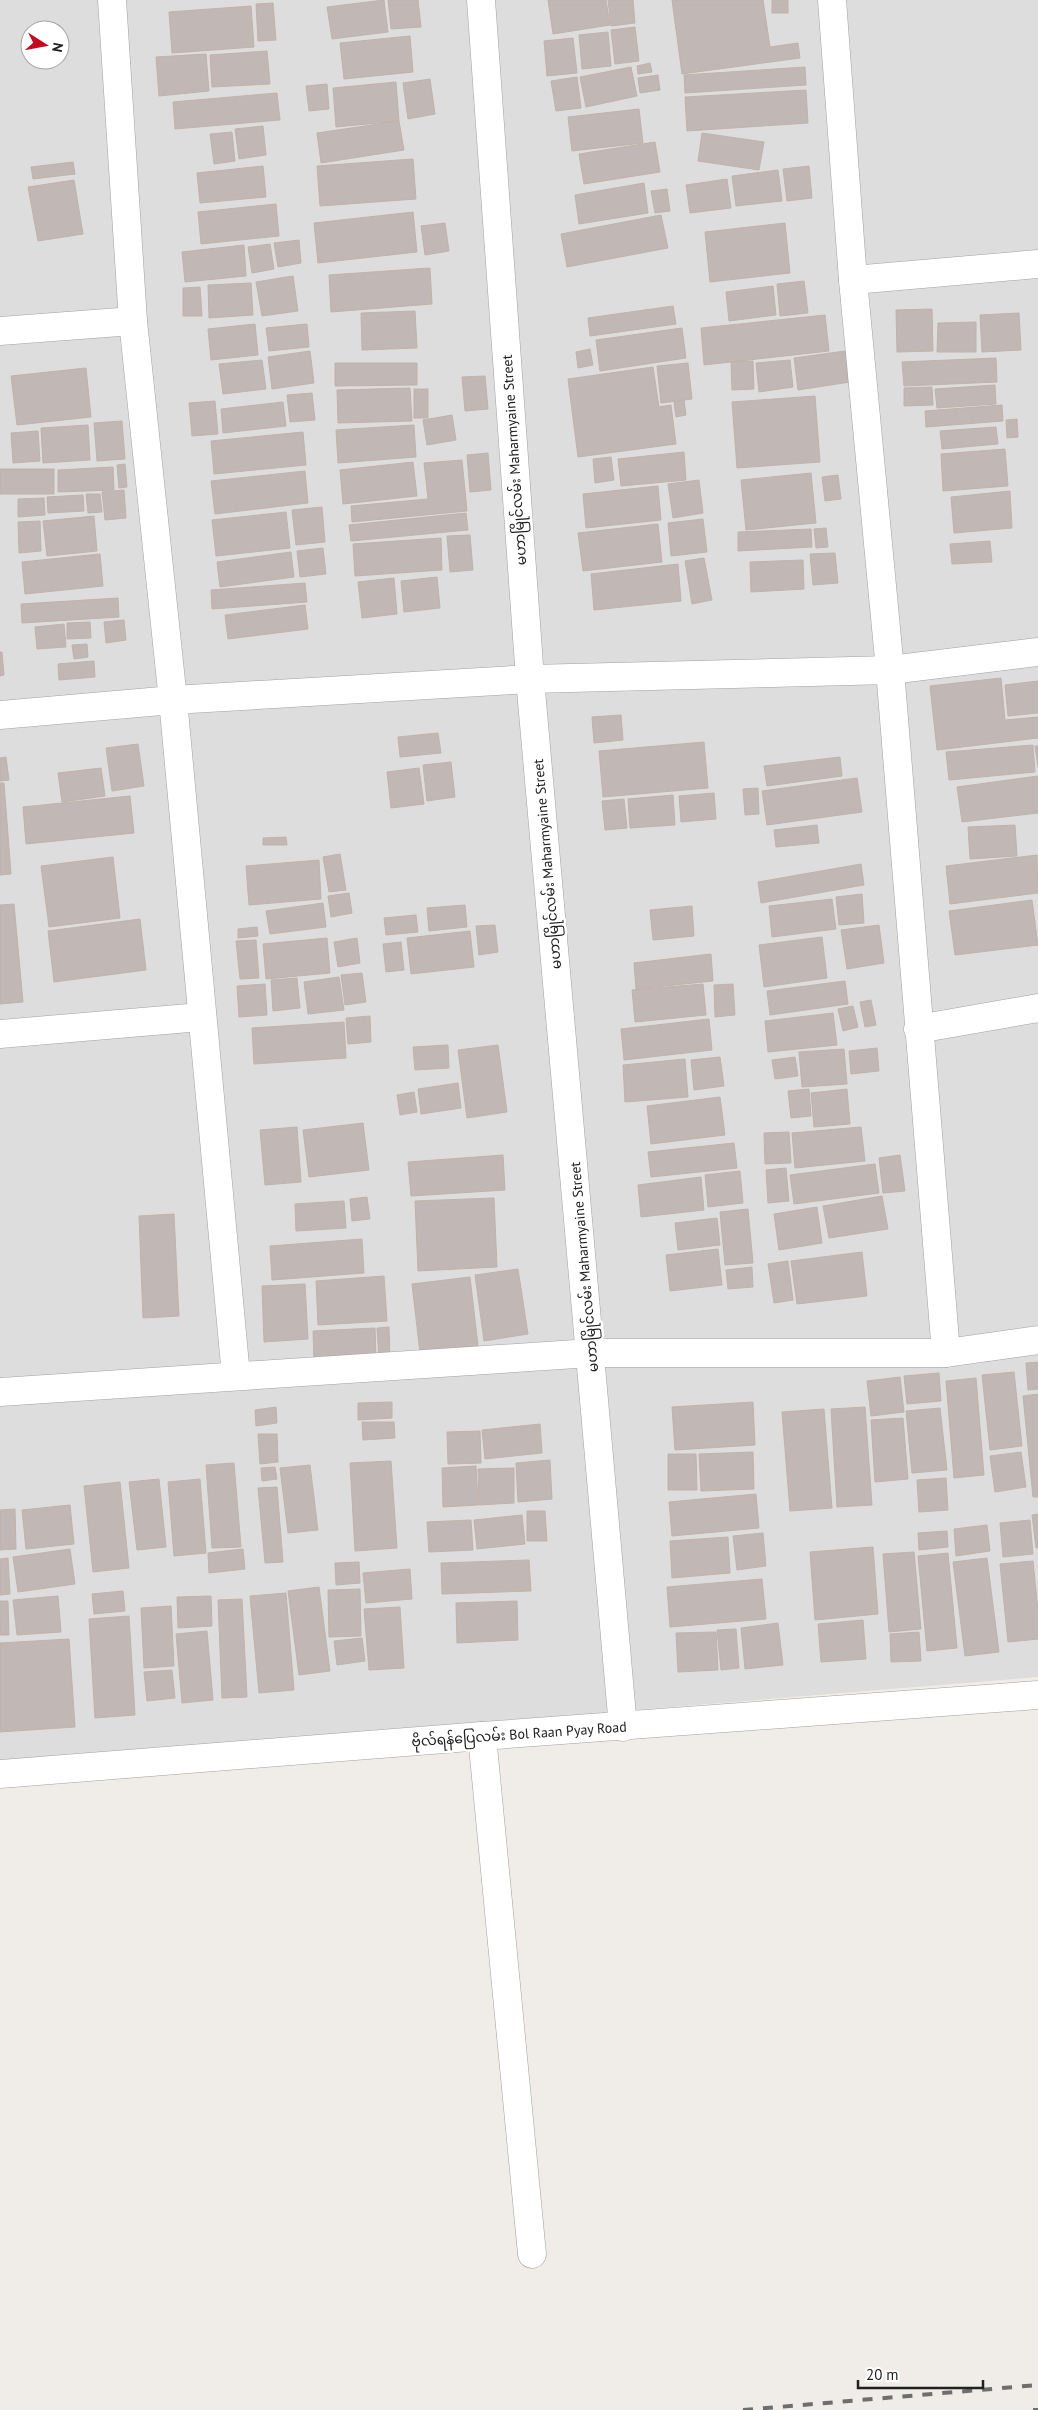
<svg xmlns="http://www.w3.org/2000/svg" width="1038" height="2410" viewBox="0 0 1038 2410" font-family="'PT Sans','Noto Sans Myanmar',sans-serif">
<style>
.residential{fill:#dedddd;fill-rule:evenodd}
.building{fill:#c1b7b4;stroke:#c1b2aa}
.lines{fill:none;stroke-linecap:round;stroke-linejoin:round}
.street-casing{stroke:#a1a1a1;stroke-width:29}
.street{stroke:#fff;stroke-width:28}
.rail{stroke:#6e6e6e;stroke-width:4;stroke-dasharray:10 10;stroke-linecap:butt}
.labels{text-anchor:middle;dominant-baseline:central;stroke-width:5;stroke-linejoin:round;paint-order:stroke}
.street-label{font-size:14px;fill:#202020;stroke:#fff}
</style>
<rect width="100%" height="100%" fill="#f0ece7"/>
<!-- residential -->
<path class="residential" d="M0 0H1038V1677L0 1762ZM30 30H60V60H30Z"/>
<!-- building -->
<g class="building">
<path d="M384 0 388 32 332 39 327 7Z"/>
<path d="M388 0H418L421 27 391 29Z"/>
<path d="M548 0H606L610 25 553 34Z"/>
<path d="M608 0H633L635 23 611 26Z"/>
<path d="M672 0H763L770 47 798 43 800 58 682 74Z"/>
<rect x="772" y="0" width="16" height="13"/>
<path d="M273 3 276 40 258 41 256 4Z"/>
<path d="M251 6 254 47 172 53 169 12Z"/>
<path d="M635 27 639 61 615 64 611 30Z"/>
<path d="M608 32 611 66 582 69 579 35Z"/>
<path d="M410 36 413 72 344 79 340 43Z"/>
<path d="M573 38 577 73 547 76 544 41Z"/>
<path d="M267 51 270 84 212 87 210 55Z"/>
<path d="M206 54 209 91 159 96 156 57Z"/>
<path d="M650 63 652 72 638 74 637 66Z"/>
<path d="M631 67 637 96 586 107 580 77Z"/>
<path d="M805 67 806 85 685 93 684 75Z"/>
<path d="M658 75 660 90 640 93 638 78Z"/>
<path d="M577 77 581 108 556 111 551 81Z"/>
<path d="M430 79 435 114 408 119 403 83Z"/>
<path d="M396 82 399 121 336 127 333 88Z"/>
<path d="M327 84 329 109 309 111 306 86Z"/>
<path d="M806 90 808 123 687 131 685 97Z"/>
<path d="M277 93 280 120 175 129 173 102Z"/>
<path d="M639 109 643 143 572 151 568 117Z"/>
<path d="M399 121 404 150 321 163 317 133Z"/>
<path d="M263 126 266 155 239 159 235 129Z"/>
<path d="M232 132 235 161 214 164 210 134Z"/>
<path d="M702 133 764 142 759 170 698 161Z"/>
<path d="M655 142 660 172 584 184 579 154Z"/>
<path d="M413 159 416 199 320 206 317 166Z"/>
<path d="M73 162 75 174 33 179 31 167Z"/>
<path d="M263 166 266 197 200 203 197 173Z"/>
<path d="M809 166 812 198 787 201 783 169Z"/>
<path d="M778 170 782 201 736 206 732 176Z"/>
<path d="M727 179 731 208 690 213 686 185Z"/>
<path d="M74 180 83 234 38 241 28 187Z"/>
<path d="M644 183 648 213 579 224 575 195Z"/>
<path d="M667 189 670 211 655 213 651 191Z"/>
<path d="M276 204 279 236 201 244 198 212Z"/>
<path d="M413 212 417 252 318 263 314 223Z"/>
<path d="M661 215 668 248 567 267 561 234Z"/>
<path d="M445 223 449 251 425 255 421 226Z"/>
<path d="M785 223 790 273 710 282 705 232Z"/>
<path d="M299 240 301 263 278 267 274 243Z"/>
<path d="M270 244 274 269 252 273 248 247Z"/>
<path d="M244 245 246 276 185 282 182 252Z"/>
<path d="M430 268 432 304 331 312 329 275Z"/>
<path d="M293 276 298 311 262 316 256 282Z"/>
<path d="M804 281 808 313 780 316 777 284Z"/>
<path d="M251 283 253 315 209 318 208 285Z"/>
<path d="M773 286 776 315 729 321 726 292Z"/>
<path d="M200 287 202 316H183V288Z"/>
<path d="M673 306 676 324 590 336 588 318Z"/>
<path d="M932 309 933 351 897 352 896 310Z"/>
<path d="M415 311 417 348 362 350 361 313Z"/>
<path d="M1019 313 1021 350 982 352 980 315Z"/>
<path d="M825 315 829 351 704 365 701 328Z"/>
<path d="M976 322V352H937L938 323Z"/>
<path d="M255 324 258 355 211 360 208 329Z"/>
<path d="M307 324 309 347 269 351 266 328Z"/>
<path d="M682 328 686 358 600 371 596 340Z"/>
<path d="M590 349 593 365 578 368 576 352Z"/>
<path d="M310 351 314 383 272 389 268 357Z"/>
<path d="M845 351 850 382 798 390 794 358Z"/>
<path d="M996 358 997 382 904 386 902 362Z"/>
<path d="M262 360 266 389 223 394 219 364Z"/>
<path d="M790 360 793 387 759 392 756 363Z"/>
<path d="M753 361 754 389 732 390 731 362Z"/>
<path d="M335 363H417V385L335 386Z"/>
<path d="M688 363 692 399 661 403 657 366Z"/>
<path d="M653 367 659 407 671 405 676 444 578 457 568 379Z"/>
<path d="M86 368 91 417 17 425 11 376Z"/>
<path d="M485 376 488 409 465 411 462 377Z"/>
<path d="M995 385 996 404 937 408 935 389Z"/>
<path d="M932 387 933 405 904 406V388Z"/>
<path d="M410 388 412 421 338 423 337 390Z"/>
<rect x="414" y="389" width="14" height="29"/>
<path d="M312 393 315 420 290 422 287 395Z"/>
<path d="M815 396 820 462 737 468 732 402Z"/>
<path d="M684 400 686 415 676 417 674 402Z"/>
<path d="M215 401 218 434 192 436 189 403Z"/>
<path d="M283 402 286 426 223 433 221 409Z"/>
<path d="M1002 405 1003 421 926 427 925 411Z"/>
<path d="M452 415 456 440 427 445 423 420Z"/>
<path d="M1017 419 1018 437 1007 438 1006 420Z"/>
<path d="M122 421 125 459 97 461 94 423Z"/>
<path d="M88 425 90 460 43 463 41 428Z"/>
<path d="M414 425 416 457 338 463 336 430Z"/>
<path d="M996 427 998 444 942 449 940 431Z"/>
<path d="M38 431 40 461 13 463 11 433Z"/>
<path d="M303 432 306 465 214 474 211 441Z"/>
<path d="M1005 449 1008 486 943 491 941 454Z"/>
<path d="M684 452 686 480 621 486 618 459Z"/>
<path d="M488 453 491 490 470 492 467 455Z"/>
<path d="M611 457 614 480 595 483 593 459Z"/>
<path d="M462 460 467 511 352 522 351 506 428 499 424 463Z"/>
<path d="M413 462 417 496 343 504 340 470Z"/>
<path d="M125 464 127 487 119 488 117 465Z"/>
<path d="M113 467 114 490 58 492V470Z"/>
<rect x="0" y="469" width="54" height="25"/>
<path d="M305 471 308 503 215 514 211 481Z"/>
<path d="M811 473 816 523 746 530 741 480Z"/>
<path d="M838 475 841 499 825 501 822 477Z"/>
<path d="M699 480 703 513 673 518 668 484Z"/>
<path d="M658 486 661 520 586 528 583 494Z"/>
<path d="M124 490 126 518 105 520 102 492Z"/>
<path d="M1010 491 1012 528 954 533 951 497Z"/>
<path d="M86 494H100L102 512 88 513Z"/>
<path d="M83 495 84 511 48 513 47 497Z"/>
<path d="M44 498 45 515 18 517V499Z"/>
<path d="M322 507 325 542 296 545 292 510Z"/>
<path d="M286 512 290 548 216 556 212 520Z"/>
<path d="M466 513 468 530 351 541 349 525Z"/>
<path d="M94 516 97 551 47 556 43 521Z"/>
<path d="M703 519 707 552 671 556 668 523Z"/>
<path d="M40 521 41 551 19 553 18 522Z"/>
<path d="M658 524 662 562 583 571 578 533Z"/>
<path d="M826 528 828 547 816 548 814 529Z"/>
<path d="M811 529 812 547 738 551V532Z"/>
<path d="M470 535 473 570 450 572 447 536Z"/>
<path d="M441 538 442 570 355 576 353 544Z"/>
<path d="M990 541 992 562 952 564 950 544Z"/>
<path d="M323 548 326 574 300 577 297 551Z"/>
<path d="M291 552 294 577 220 587 217 562Z"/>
<path d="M835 553 838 583 813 585 810 554Z"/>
<path d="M100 554 103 586 25 594 22 562Z"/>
<path d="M704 558 712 600 692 604 685 561Z"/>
<path d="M803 560 804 589 751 592 750 562Z"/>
<path d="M678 564 681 601 594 610 591 574Z"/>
<path d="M437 577 440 608 404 612 401 581Z"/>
<path d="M394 578 397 614 362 618 358 582Z"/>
<path d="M305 583 307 602 212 609 211 590Z"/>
<path d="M118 598 119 617 22 623 21 604Z"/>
<path d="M305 605 308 629 228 639 225 615Z"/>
<path d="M124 620 126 640 106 643 104 622Z"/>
<path d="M90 622 91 638 67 639V623Z"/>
<path d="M64 624 66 647 37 649 35 627Z"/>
<path d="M87 644 88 657 74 659 72 645Z"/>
<path d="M0 652H2L4 675 0 676Z"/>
<path d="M94 661 95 677 59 680 58 664Z"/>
<path d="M1001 678 1005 720 1038 717V738L937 750 930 686Z"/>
<path d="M1038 681V713L1008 716 1005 685Z"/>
<path d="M621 715 623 740 594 743 592 717Z"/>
<path d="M438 733 441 753 400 757 398 737Z"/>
<path d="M704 742 708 788 603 797 599 751Z"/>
<path d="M138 744 144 786 112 791 106 748Z"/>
<path d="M1033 745 1035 772 949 780 946 752Z"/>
<path d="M1035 746H1038V767Z"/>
<path d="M6 757 9 780 0 781V758Z"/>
<path d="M840 757 842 776 767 786 764 766Z"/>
<path d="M451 762 455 797 427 801 423 765Z"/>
<path d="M101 768 105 796 62 802 58 773Z"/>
<path d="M419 768 424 804 391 808 387 772Z"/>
<path d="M1038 776V813L962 822 957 787Z"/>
<path d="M857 778 862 812 767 825 762 791Z"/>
<path d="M0 783H4L11 874 0 875Z"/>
<path d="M758 788 759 814 745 815 743 789Z"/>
<path d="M714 793 716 819 681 822 679 796Z"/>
<path d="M673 795 675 825 630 828 628 799Z"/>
<path d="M130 796 134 833 26 844 23 807Z"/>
<path d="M624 799 627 828 605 830 602 801Z"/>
<path d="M817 825 819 843 776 847 774 830Z"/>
<path d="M1015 825 1017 856 970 859 968 827Z"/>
<path d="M286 837 287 845H263V838Z"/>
<path d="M340 854 346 890 329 892 323 857Z"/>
<path d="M1037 855 1038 893 950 904 946 866Z"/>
<path d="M113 857 120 918 49 927 41 866Z"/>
<path d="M319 860 321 899 249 905 246 866Z"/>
<path d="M861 864 864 885 761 903 758 882Z"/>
<path d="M349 893 352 913 331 917 328 896Z"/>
<path d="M862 894 864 923 839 925 836 897Z"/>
<path d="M832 899 836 929 772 937 769 906Z"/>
<path d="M1032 900 1038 945 955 955 949 911Z"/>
<path d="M323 903 326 927 270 934 266 911Z"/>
<path d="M14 904 23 1002 0 1004V905Z"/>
<path d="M465 905 467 927 429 931 427 908Z"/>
<path d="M692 906 694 936 653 940 650 910Z"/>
<path d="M416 915 418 932 386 935 384 918Z"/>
<path d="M140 919 146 970 54 982 48 931Z"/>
<path d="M495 925 498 952 479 955 476 926Z"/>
<path d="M879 925 884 963 847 969 841 930Z"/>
<path d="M257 927 258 936 238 938V929Z"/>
<path d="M470 931 474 967 411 974 407 938Z"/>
<path d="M822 937 827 978 764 987 759 945Z"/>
<path d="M327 938 330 973 266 979 263 944Z"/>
<path d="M357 938 360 963 338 967 334 942Z"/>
<path d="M256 940 259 978 240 979 236 941Z"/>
<path d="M401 942 404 970 386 972 383 944Z"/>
<path d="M711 954 713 981 636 989 634 963Z"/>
<path d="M362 973 366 1002 345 1005 341 975Z"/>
<path d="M339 977 344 1010 308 1014 304 982Z"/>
<path d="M297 978 300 1008 273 1011 271 980Z"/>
<path d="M845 981 848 1004 770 1015 767 991Z"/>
<path d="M265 984 267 1015 239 1017 237 986Z"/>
<path d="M703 984 706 1015 635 1022 632 990Z"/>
<path d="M733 984 735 1015 715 1017 714 985Z"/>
<path d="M871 1000 876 1025 865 1027 860 1002Z"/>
<path d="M853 1006 858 1027 843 1031 838 1009Z"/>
<path d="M833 1013 837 1045 768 1052 765 1021Z"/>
<path d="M370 1016 371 1042 348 1044 346 1018Z"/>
<path d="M709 1019 712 1050 624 1060 621 1029Z"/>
<path d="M344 1022 346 1058 254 1064 252 1028Z"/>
<path d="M448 1045 449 1068 415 1070 413 1047Z"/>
<path d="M498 1045 507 1112 467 1118 458 1050Z"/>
<path d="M877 1048 879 1071 851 1074 849 1051Z"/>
<path d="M844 1049 847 1084 802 1087 799 1052Z"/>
<path d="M720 1057 724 1086 694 1090 691 1060Z"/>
<path d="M795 1057 798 1076 775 1079 772 1060Z"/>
<path d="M685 1059 688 1097 625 1102 623 1065Z"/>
<path d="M458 1083 461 1108 421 1114 418 1089Z"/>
<path d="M809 1089 811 1116 791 1118 788 1091Z"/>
<path d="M847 1089 850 1124 814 1127 811 1093Z"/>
<path d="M414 1092 417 1112 400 1115 397 1095Z"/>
<path d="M720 1097 725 1135 651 1144 647 1106Z"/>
<path d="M363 1123 369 1170 309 1177 303 1130Z"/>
<path d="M297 1127 301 1182 265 1185 260 1130Z"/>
<path d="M861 1127 865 1161 795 1168 792 1133Z"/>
<path d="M789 1132 791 1163 765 1164 764 1133Z"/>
<path d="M734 1143 737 1168 651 1177 648 1152Z"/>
<path d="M503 1155 505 1190 411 1196 408 1162Z"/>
<path d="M900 1155 905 1191 883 1193 879 1158Z"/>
<path d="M875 1164 879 1193 794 1204 790 1175Z"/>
<path d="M786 1168 789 1201 768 1203 766 1170Z"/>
<path d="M740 1171 743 1203 708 1207 705 1175Z"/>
<path d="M701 1177 704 1210 641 1217 638 1185Z"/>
<path d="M882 1196 888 1229 829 1238 823 1206Z"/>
<path d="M367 1197 370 1219 352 1221 350 1199Z"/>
<path d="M494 1198 497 1267 418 1271 415 1201Z"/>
<path d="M344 1201 346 1228 296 1231 295 1204Z"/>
<path d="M817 1207 822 1243 779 1250 774 1214Z"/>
<path d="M748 1209 753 1263 725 1265 720 1212Z"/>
<path d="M174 1214 179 1316 143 1318 139 1216Z"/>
<path d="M717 1218 720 1245 678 1250 675 1223Z"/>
<path d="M362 1239 364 1273 272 1280 270 1246Z"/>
<path d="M718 1249 722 1285 670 1291 666 1255Z"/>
<path d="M862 1252 867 1296 797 1304 791 1261Z"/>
<path d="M788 1261 793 1300 774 1303 768 1264Z"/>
<path d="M752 1267 753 1287 728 1289 726 1270Z"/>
<path d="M518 1269 528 1334 484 1341 475 1275Z"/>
<path d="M384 1276 387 1321 318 1325 316 1281Z"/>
<path d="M470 1277 478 1346 420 1353 412 1284Z"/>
<path d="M305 1284 308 1339 264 1342 262 1286Z"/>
<path d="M389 1327 390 1359H379L377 1328Z"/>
<path d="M375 1328 376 1359 314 1362 313 1331Z"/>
<path d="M1038 1362V1389L1028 1390 1026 1363Z"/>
<path d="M1014 1372 1022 1446 990 1450 982 1375Z"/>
<path d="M939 1373 941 1401 907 1404 904 1376Z"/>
<path d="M900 1377 904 1412 871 1416 867 1381Z"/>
<path d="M976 1378 984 1475 954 1478 946 1381Z"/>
<path d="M1038 1394V1497H1033L1023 1396Z"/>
<path d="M392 1402V1418L358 1420V1403Z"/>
<path d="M753 1402 755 1445 675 1450 672 1407Z"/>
<path d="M276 1407 277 1423 256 1426 255 1410Z"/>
<path d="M865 1407 872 1505 837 1507 831 1409Z"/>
<path d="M940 1408 947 1470 912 1473 906 1411Z"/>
<path d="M824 1409 832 1508 790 1511 782 1412Z"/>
<path d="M903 1418 908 1479 875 1482 871 1420Z"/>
<path d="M362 1422H394L395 1438 363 1440Z"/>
<path d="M540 1424 542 1453 485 1459 482 1430Z"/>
<path d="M480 1431 481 1463 448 1464 447 1432Z"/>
<path d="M258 1434H277L278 1462 260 1464Z"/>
<path d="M753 1452 754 1489 701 1491 699 1454Z"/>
<path d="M1021 1452 1026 1487 995 1492 990 1456Z"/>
<path d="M668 1454H696L697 1490H668Z"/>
<path d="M550 1460 552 1499 518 1502 516 1463Z"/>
<path d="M391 1461 397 1548 355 1551 350 1463Z"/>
<path d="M234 1463 241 1547 212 1548 206 1465Z"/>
<path d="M310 1465 318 1530 288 1533 280 1468Z"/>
<path d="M476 1466 478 1505 443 1507 442 1468Z"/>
<path d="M275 1467 277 1479 262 1481 261 1468Z"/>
<path d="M514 1468V1503L479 1505 478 1469Z"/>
<path d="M946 1478 948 1510 919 1512 917 1480Z"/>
<path d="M159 1479 166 1547 137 1550 129 1482Z"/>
<path d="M200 1479 206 1553 174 1556 168 1482Z"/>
<path d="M120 1482 129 1568 93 1572 84 1486Z"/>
<path d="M277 1487 283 1562 265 1563 258 1488Z"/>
<path d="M756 1494 759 1528 672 1536 669 1502Z"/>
<path d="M70 1505 74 1544 26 1549 22 1510Z"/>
<path d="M15 1509 16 1549 0 1550V1510Z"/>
<path d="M527 1511H545L547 1541H527Z"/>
<path d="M1038 1514V1548H1036L1032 1515Z"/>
<path d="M522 1515 525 1544 477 1549 474 1520Z"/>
<path d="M471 1520 473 1550 429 1552 427 1522Z"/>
<path d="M1030 1520 1033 1554 1003 1557 1000 1523Z"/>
<path d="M987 1525 990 1551 956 1556 954 1529Z"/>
<path d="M947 1531 948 1547 919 1550 918 1533Z"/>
<path d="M763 1533 766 1566 737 1570 733 1536Z"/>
<path d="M728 1537 730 1573 672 1578 670 1541Z"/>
<path d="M873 1547 878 1614 815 1620 810 1552Z"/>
<path d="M70 1549 75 1584 18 1592 13 1557Z"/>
<path d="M243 1549 245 1569 209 1573 208 1553Z"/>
<path d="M914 1552 921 1629 889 1632 883 1554Z"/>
<path d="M948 1553 957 1648 927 1651 918 1556Z"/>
<path d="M8 1558 10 1594 0 1595V1559Z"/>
<path d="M987 1558 999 1652 965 1656 953 1562Z"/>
<path d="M529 1560 531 1591 442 1594 441 1563Z"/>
<path d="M1033 1561 1038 1611V1639L1008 1642 1000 1564Z"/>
<path d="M359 1562 360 1583 336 1585 335 1563Z"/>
<path d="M410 1569 412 1599 366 1603 363 1573Z"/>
<path d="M762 1579 766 1619 670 1627 667 1587Z"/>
<path d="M319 1587 330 1671 299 1675 288 1591Z"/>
<path d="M360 1589 361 1636 329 1637 328 1590Z"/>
<path d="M123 1591 125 1611 94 1614 92 1594Z"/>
<path d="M286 1593 294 1690 259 1693 250 1596Z"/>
<path d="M58 1596 61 1632 17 1635 13 1600Z"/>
<path d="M211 1596 212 1626 178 1628 177 1597Z"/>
<path d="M242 1599 247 1697 222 1698 218 1600Z"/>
<path d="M0 1601H8L9 1635H0Z"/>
<path d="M517 1601 518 1640 457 1643 456 1603Z"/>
<path d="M171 1606 174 1666 144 1668 141 1608Z"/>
<path d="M400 1607 404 1668 369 1670 364 1609Z"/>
<path d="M129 1616 135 1715 95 1718 89 1619Z"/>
<path d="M863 1620 866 1659 821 1662 818 1624Z"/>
<path d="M778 1623 783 1665 745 1669 741 1628Z"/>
<path d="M736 1629 739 1668 721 1670 717 1630Z"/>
<path d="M207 1631 213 1700 182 1703 176 1634Z"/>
<path d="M716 1632 718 1670 678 1672 676 1633Z"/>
<path d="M919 1632 921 1661 891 1662 890 1634Z"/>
<path d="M362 1638 365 1661 337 1665 334 1641Z"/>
<path d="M69 1639 75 1727 0 1732V1643Z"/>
<path d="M172 1670 175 1698 147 1701 144 1672Z"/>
</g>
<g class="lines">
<!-- street casing -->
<g class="street-casing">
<g id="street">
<path d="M112 0 133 321 173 700 236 1376"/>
<path d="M481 0 530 679 623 1727"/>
<path d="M832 0 853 280 890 670 946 1353"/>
<path d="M853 280 1038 264"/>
<path d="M0 331 133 321"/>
<path d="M0 715 173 700 530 679 890 670 1038 652"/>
<path d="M918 1029 1038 1008"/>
<path d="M0 1034 201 1017"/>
<path d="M0 1392 591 1353H946L1038 1340"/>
<path d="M482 1736 532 2254"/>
<path d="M0 1774 482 1736 1038 1695"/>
</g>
</g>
<!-- street -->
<use href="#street" class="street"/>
<!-- rail -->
<g class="rail">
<path d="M743 2410 1038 2385"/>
<path d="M1033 2410H1038"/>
</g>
</g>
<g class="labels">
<!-- street labels -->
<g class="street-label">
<text transform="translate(514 460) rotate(-94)">မဟာမြိုင်လမ်း Maharmyaine Street</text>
<text transform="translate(547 864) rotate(-95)">မဟာမြိုင်လမ်း Maharmyaine Street</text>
<text transform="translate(584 1267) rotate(-95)">မဟာမြိုင်လမ်း Maharmyaine Street</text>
<text transform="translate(519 1734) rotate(-4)">ဗိုလ်ရန်ပြေလမ်း Bol Raan Pyay Road</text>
</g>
</g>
<!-- north arrow -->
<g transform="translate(45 45) rotate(101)"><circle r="24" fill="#ffffff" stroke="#a6a6a6"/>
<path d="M0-4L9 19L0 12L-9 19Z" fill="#c50b22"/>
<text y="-8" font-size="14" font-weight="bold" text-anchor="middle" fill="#202020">N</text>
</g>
<!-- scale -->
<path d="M858 2380v8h125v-8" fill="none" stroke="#202020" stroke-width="2.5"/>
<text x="866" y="2380" font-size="15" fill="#202020" stroke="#ffffff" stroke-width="4" paint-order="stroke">20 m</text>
</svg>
